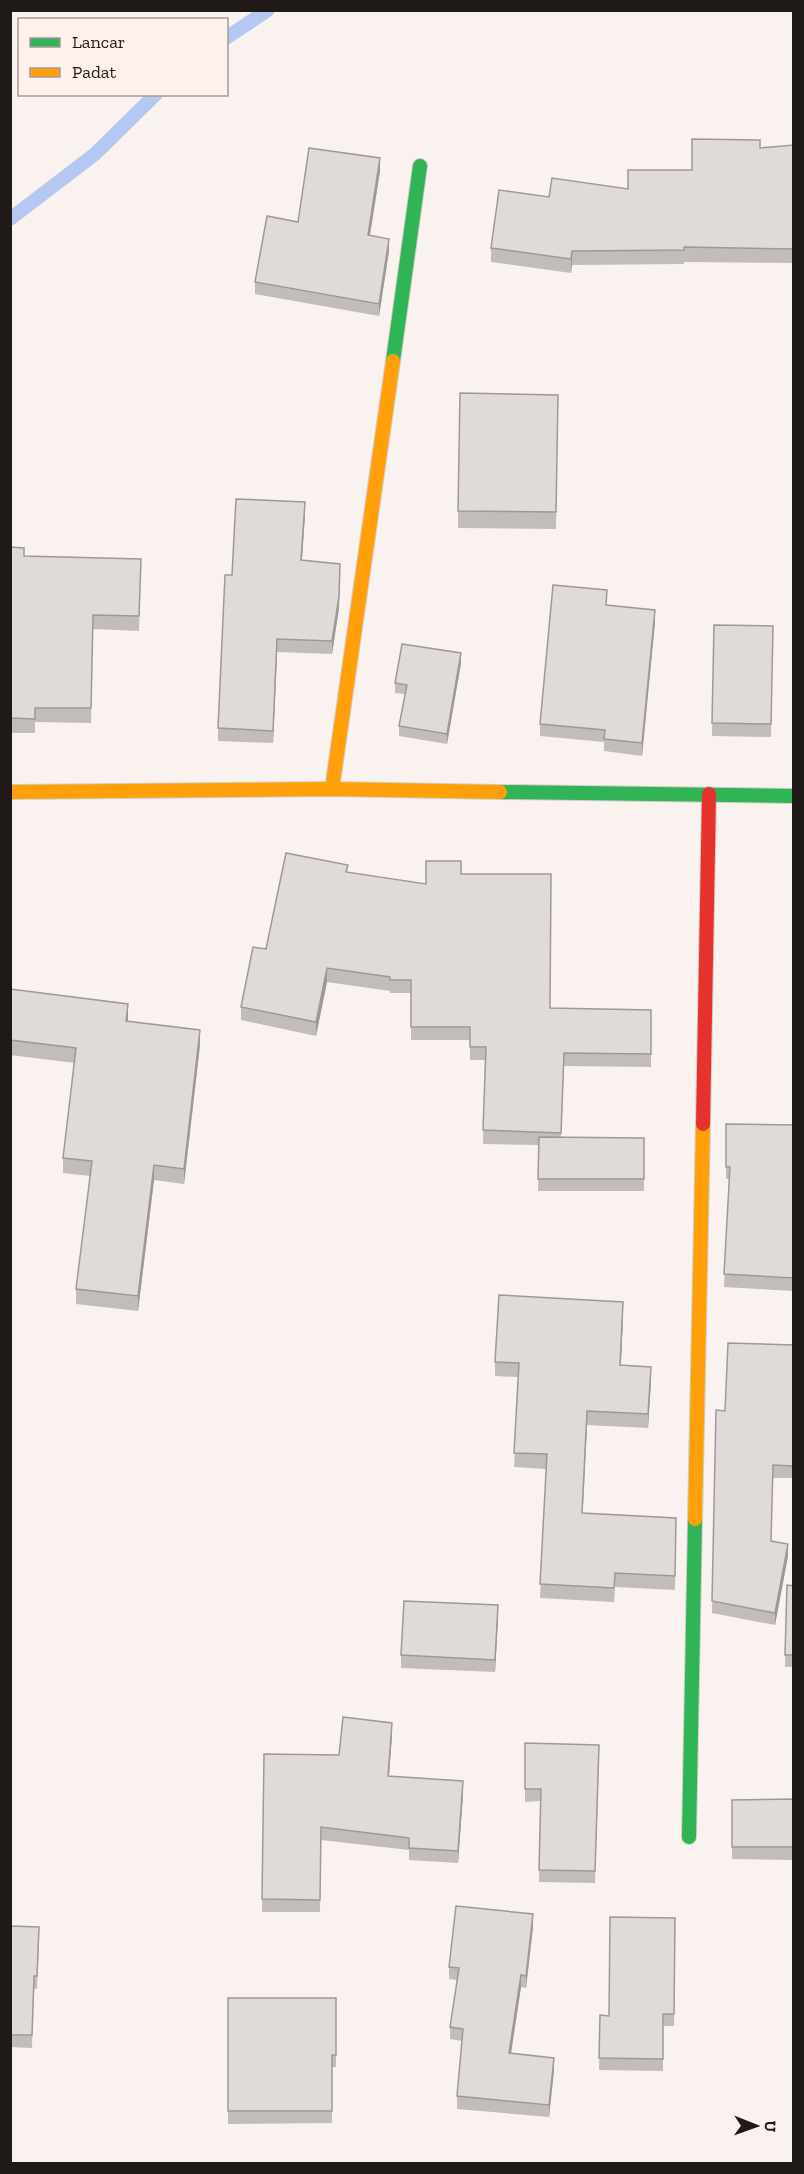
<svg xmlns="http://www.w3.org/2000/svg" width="804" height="2174" viewBox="0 0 804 2174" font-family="'Zilla Slab',serif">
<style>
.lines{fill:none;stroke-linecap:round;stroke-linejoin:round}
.stream{stroke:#b5c8f2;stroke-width:14}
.fast-casing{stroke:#d2cdca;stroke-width:16}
.slow-casing{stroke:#d2cdca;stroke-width:16}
.jam-casing{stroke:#d2cdca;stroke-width:16}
.fast{stroke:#30b455;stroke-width:14}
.slow{stroke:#ff9f0a;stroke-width:14}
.jam{stroke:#e5322d;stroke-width:14}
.wall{fill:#c2bcba}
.shaded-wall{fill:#9e9997}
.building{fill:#e1dbd8;stroke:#9e9997;stroke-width:1.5}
</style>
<rect width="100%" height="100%" fill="#faf2ef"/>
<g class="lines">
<!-- stream -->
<g class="stream">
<path d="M226 38 268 10"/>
<path d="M10 219 95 154 156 94"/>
</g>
<!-- fast casing -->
<g class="fast-casing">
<g id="fast">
<path d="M393 361 420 166"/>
<path d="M500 792 794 796"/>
<path d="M689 1837 695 1519"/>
</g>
</g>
<!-- slow casing -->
<g class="slow-casing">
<g id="slow">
<path d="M332 789 393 361"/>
<path d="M10 792 332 789 500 792"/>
<path d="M695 1519 703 1124"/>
</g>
</g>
<!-- jam casing -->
<g class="jam-casing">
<path id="jam" d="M703 1124 709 794"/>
</g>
<!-- fast -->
<use href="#fast" class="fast"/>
<!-- slow -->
<use href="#slow" class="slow"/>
<!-- jam -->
<use href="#jam" class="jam"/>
</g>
<!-- wall -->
<g class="wall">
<path d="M794 145V263L684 262V264L572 265 571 273 491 262V248L549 197 628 189 692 170 760 148Z"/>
<path d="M380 171 370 235 389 251 379 316 255 294V282L298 222Z"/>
<path d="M558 395 556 529 458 528V511Z"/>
<path d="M305 514 302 560 340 576 339 608 332 654 277 652 273 743 218 741V728L232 575Z"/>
<path d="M10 547 24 556 141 559 139 631 93 629 91 723 35 722V733H10Z"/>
<path d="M607 605 655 622 642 756 604 751V742L540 736V724Z"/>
<path d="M714 625 773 626 771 737 712 736Z"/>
<path d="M461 663 447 744 399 736V726L405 694 395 693V683Z"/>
<path d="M348 873 426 884 461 874 550 1008 651 1010V1067L564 1066 561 1137 644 1138V1191H538L539 1145 483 1144 485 1060H470V1040H411V993H390V991L327 982 316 1036 241 1020V1007L266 949Z"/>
<path d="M10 989 128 1021 200 1045 184 1184 154 1180 138 1311 76 1304V1289L90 1176 63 1173V1158L75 1063 10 1055Z"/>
<path d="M726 1124 794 1125V1291L724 1287 729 1179H726Z"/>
<path d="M623 1316 621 1365 651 1381 648 1428 587 1425 582 1513 676 1518 675 1590 615 1587 614 1602 540 1598 546 1469 514 1467 518 1377 495 1376V1362Z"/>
<path d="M794 1345V1478H773L771 1541 788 1556 775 1625 712 1613 716 1410 725 1411Z"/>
<path d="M787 1585 794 1586V1667H785Z"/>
<path d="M498 1618 495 1672 401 1668V1655Z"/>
<path d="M392 1735 389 1776 463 1794 458 1863 409 1860V1850L321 1840 320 1912H262L264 1754 339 1755Z"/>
<path d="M525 1743 599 1757 595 1883 539 1882 540 1801 525 1802Z"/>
<path d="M794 1799V1860L732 1859V1800Z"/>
<path d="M675 1918 674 2026H663V2071L599 2070 600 2015 609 2016Z"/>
<path d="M10 1926 39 1939 37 1989H34L32 2048 10 2047Z"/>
<path d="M533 1927 526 1988 521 1987 511 2054 554 2070 549 2117 457 2109V2096L462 2041 450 2039V2027L457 1980 449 1979V1967Z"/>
<path d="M228 1998H336V2067H332V2123L228 2124Z"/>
</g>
<!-- shaded-wall -->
<g class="shaded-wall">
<path d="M380 158V171L368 247V235Z"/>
<path d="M389 239V251L379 316V304Z"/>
<path d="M572 251V265L571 273V259Z"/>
<path d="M305 502V514L301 572V560Z"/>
<path d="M340 564 339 608 332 654V641Z"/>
<path d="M655 610V622L642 756V743Z"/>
<path d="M277 639V652L273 743V731Z"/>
<path d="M461 653V663L447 744V734Z"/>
<path d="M327 968V982L316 1036V1022Z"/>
<path d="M128 1004V1019L126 1036V1021Z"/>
<path d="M200 1030V1045L184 1184V1169Z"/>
<path d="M154 1165V1180L138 1311V1296Z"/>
<path d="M623 1302V1316L620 1379V1365Z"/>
<path d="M651 1367V1381L648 1428V1414Z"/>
<path d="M587 1411V1425L582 1527V1513Z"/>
<path d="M788 1544V1556L775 1625V1613Z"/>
<path d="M498 1605V1618L495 1672V1660Z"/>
<path d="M392 1723V1735L388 1789V1776Z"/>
<path d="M463 1781V1794L458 1863V1851Z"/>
<path d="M533 1914V1927L526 1988V1976Z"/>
<path d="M521 1975V1987L509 2066V2053Z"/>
<path d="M554 2058V2070L549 2117V2105Z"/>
<path d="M12 2128V2140L10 2147V2134Z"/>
</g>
<!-- building -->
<g class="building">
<path d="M692 139 760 140V148L794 145V249L684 247V250L572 251 571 259 491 248 499 190 549 197 552 178 628 189V170H692Z"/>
<path d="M309 148 380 158 368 235 389 239 379 304 255 282 267 216 298 222Z"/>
<path d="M460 393 558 395 556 512 458 511Z"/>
<path d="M236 499 305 502 301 560 340 564 339 596 332 641 277 639 273 731 218 728 225 575H232Z"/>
<path d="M10 547 24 548V556L141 559 139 616 93 615 91 708H35V719L10 718Z"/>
<path d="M553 585 607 590 606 605 655 610 642 743 604 739 605 730 540 724Z"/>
<path d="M714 625 773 626 771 724 712 723Z"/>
<path d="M402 644 461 653 447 734 399 726 407 685 395 683Z"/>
<path d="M286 853 348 865 346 872 426 884V861H461V874H551L550 1008 651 1010V1054L564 1053 561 1133 483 1130 486 1047H470V1027H411V980H390V977L327 968 316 1022 241 1007 253 947 266 949Z"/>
<path d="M10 989 128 1004 126 1021 200 1030 184 1169 154 1165 138 1296 76 1289 92 1161 63 1158 76 1048 10 1040Z"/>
<path d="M726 1124 794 1125V1278L724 1274 730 1167H726Z"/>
<path d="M539 1137 644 1138V1179H538Z"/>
<path d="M499 1295 623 1302 620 1365 651 1367 648 1414 587 1411 582 1513 676 1518 675 1576 615 1573 614 1588 540 1584 547 1454 514 1453 519 1363 495 1362Z"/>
<path d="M728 1343 794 1345V1466L773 1465 771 1541 788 1544 775 1613 712 1601 716 1410 725 1411Z"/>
<path d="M787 1585 794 1586V1655H785Z"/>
<path d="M404 1601 498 1605 495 1660 401 1655Z"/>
<path d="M343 1717 392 1723 388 1776 463 1781 458 1851 409 1848V1838L321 1827 320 1900 262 1899 264 1754 339 1755Z"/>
<path d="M525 1743 599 1745 595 1871 539 1870 541 1789H525Z"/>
<path d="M794 1799V1847H732V1800Z"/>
<path d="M456 1906 533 1914 526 1976 521 1975 509 2053 554 2058 549 2105 457 2096 463 2029 450 2027 459 1968 449 1967Z"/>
<path d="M610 1917 675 1918 674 2014H663V2059L599 2058 600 2015 609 2016Z"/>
<path d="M10 1926 39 1927 37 1976H34L32 2035H10Z"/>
<path d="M228 1998H336V2055H332V2111H228Z"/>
</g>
<!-- border -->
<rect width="804" height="2174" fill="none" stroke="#1f1a18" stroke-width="24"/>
<!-- legend -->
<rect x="18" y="18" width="210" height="78" fill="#fef1eb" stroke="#a59b97" stroke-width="1.5"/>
<rect x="30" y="38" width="30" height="9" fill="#30b455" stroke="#a59b97" stroke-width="1.5"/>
<text x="72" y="48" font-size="18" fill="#1f1a18">Lancar</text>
<rect x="30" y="68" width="30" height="9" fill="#ff9f0a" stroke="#a59b97" stroke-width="1.5"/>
<text x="72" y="78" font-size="18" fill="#1f1a18">Padat</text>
<!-- north arrow -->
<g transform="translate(756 2126) rotate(91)" stroke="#fef1eb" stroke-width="4.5" paint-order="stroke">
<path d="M0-4.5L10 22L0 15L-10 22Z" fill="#1f1a18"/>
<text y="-9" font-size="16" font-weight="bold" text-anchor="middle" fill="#1f1a18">U</text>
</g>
</svg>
